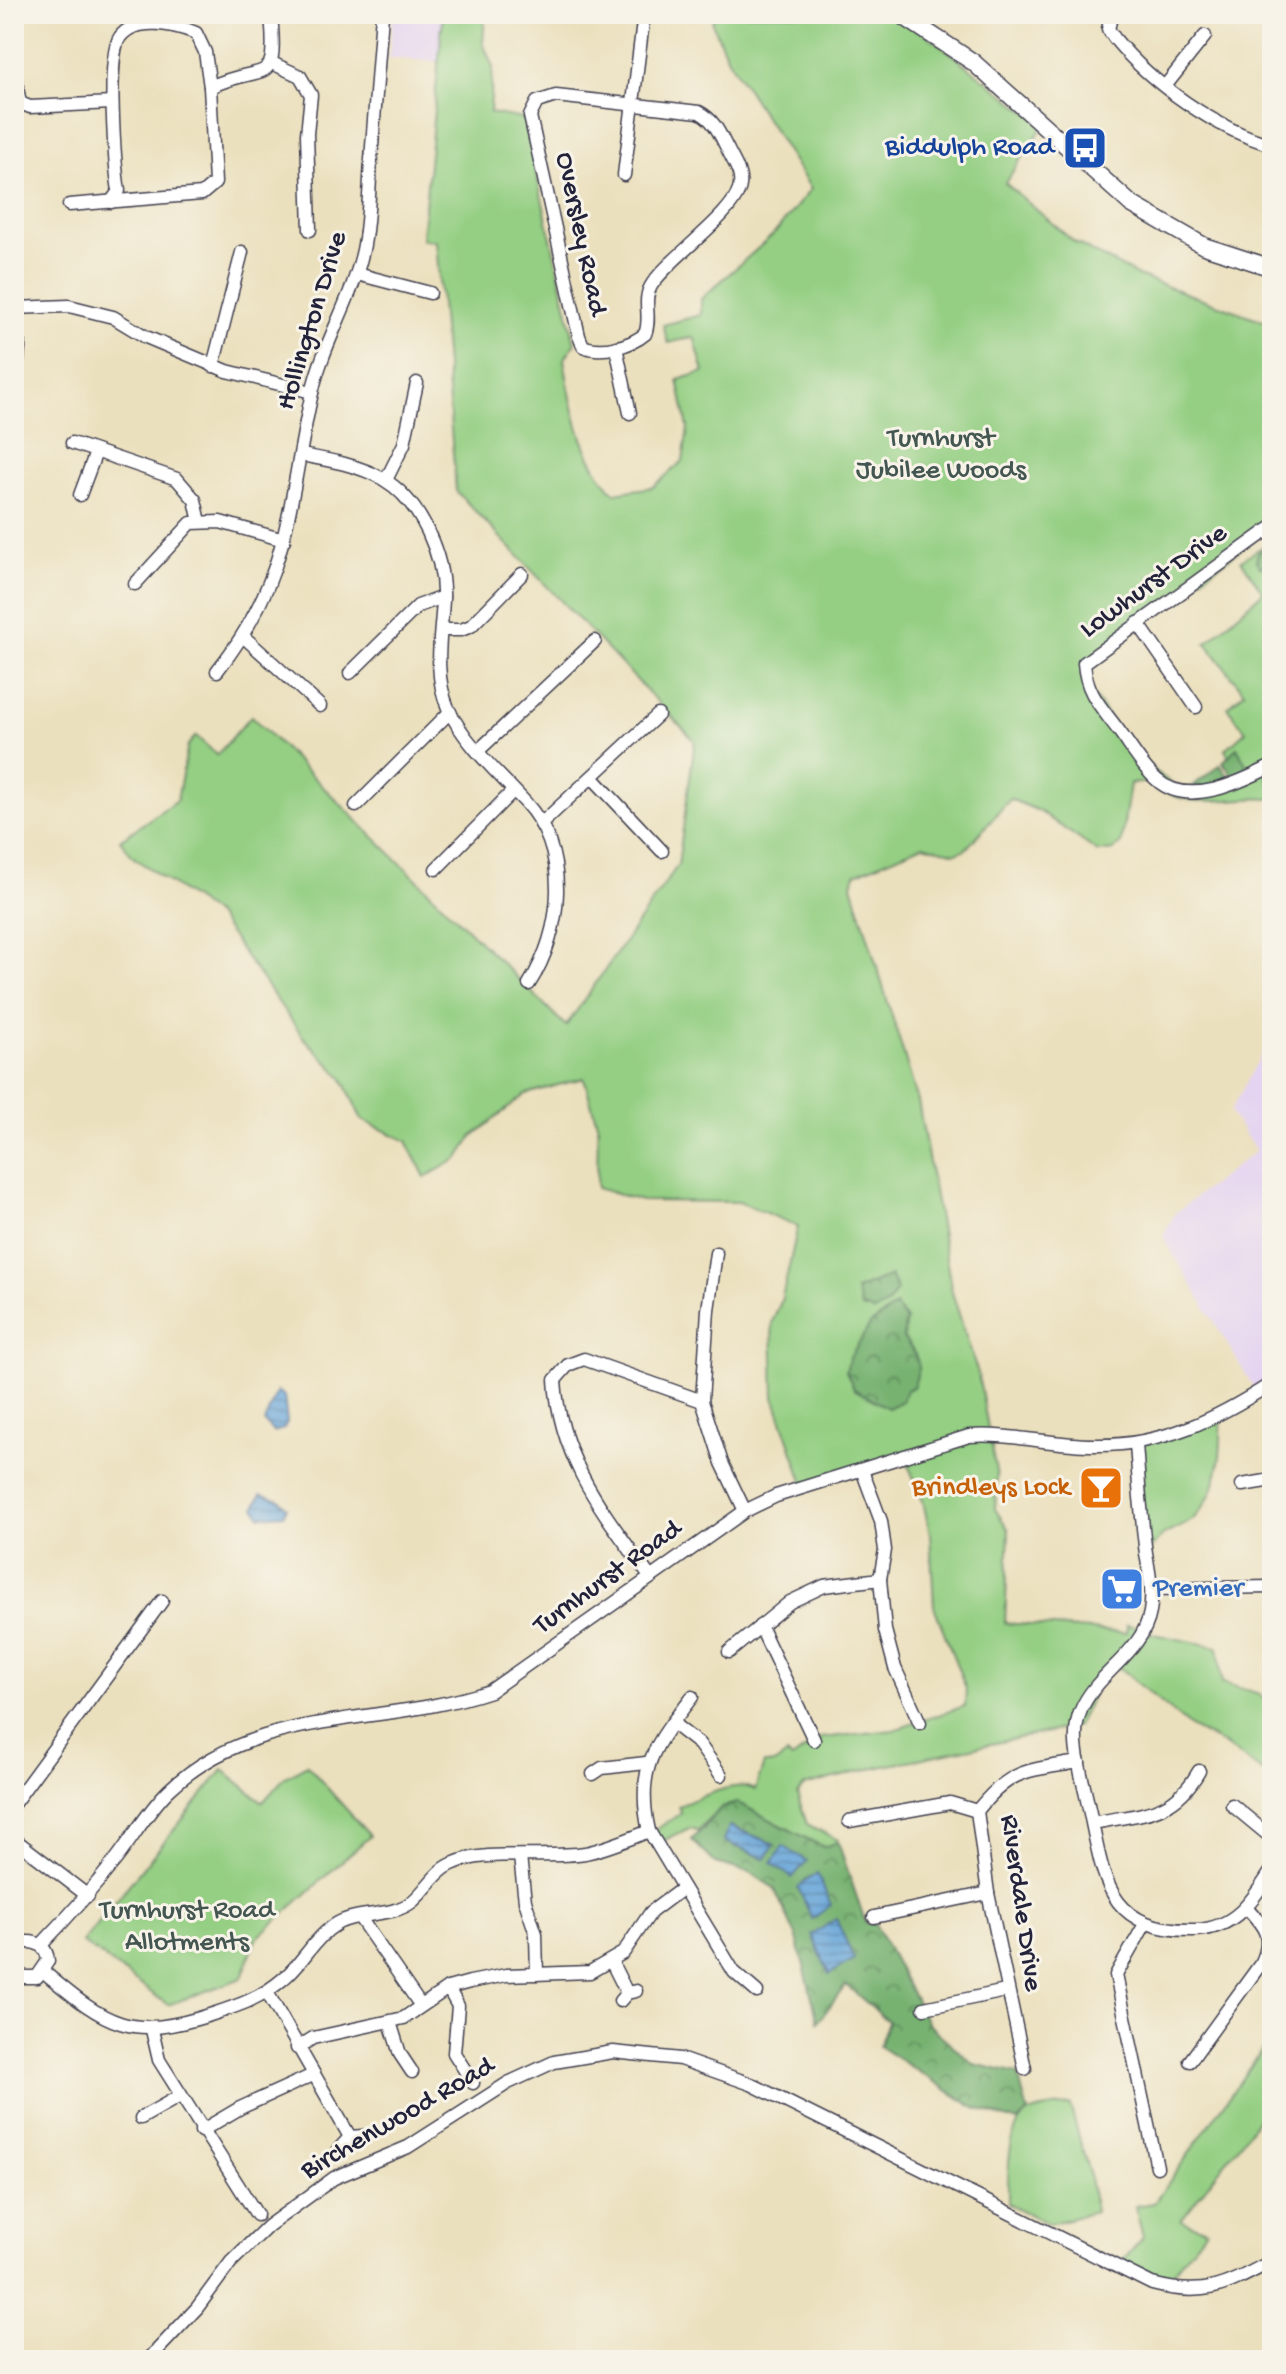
<svg xmlns="http://www.w3.org/2000/svg" width="1286" height="2374" viewBox="0 0 1286 2374" font-family="'Gochi Hand',sans-serif">
<style>
.built{fill:#e4d3f1}
.green{fill:#94cf83;stroke:#5b785f;stroke-width:2}
.forest{fill:url(#forest-crowns);stroke:#4c6a56;stroke-width:2;fill-rule:evenodd}
.water{fill:url(#water-rules);stroke:#44648a;stroke-width:2}
.lines{fill:none;stroke-linecap:round;stroke-linejoin:round}
.minor-casing{stroke:#403e4e;stroke-width:15}
.major-casing{stroke:#403e4e;stroke-width:19}
.minor{stroke:#fff;stroke-width:12}
.major{stroke:#fff;stroke-width:16}
.labels{text-anchor:middle;dominant-baseline:central;stroke-width:6;stroke-linejoin:round;paint-order:stroke}
.transit-label{font-size:28px;fill:#164399;stroke:#f7f3e8;text-anchor:end}
.street-label{font-size:28px;fill:#22223b;stroke:#f7f3e8}
.park-label{font-size:28px;fill:#445651;stroke:#f7f3e8}
.food-label{font-size:28px;fill:#c56008;stroke:#f7f3e8;text-anchor:end}
.shop-label{font-size:28px;fill:#366cbe;stroke:#f7f3e8;text-anchor:start}
</style>
<defs>
<pattern id="forest-crowns" width="20" height="18" patternUnits="userSpaceOnUse" patternTransform="scale(2)"><rect width="20" height="18" fill="#77b271"/><path d="M2 6a3 3 0 1 1 6 0M12 15a3 3 0 1 1 6 0" fill="none" stroke="#61905e"/></pattern>
<pattern id="water-rules" width="6" height="5" patternUnits="userSpaceOnUse" patternTransform="scale(2)"><rect width="6" height="5" fill="#66a5d9"/><path d="M0 2.5h6" fill="none" stroke="#5486b1"/></pattern>
</defs>
<rect width="100%" height="100%" fill="#f7f3e8"/>
<filter id="ink" filterUnits="userSpaceOnUse"><feTurbulence type="fractalNoise" baseFrequency=".0125" numOctaves="2"/><feDisplacementMap in="SourceGraphic" scale="16" xChannelSelector="R" yChannelSelector="G"/><feConvolveMatrix kernelMatrix="1 2 1 2 8 2 1 2 1" color-interpolation-filters="sRGB"/></filter>
<filter id="wash" filterUnits="userSpaceOnUse"><feTurbulence type="fractalNoise" baseFrequency=".006" numOctaves="4" result="noise"/><feDisplacementMap in="SourceGraphic" scale="32" xChannelSelector="R" yChannelSelector="G"/><feGaussianBlur stdDeviation="1.8" result="paint"/><feColorMatrix in="noise" values="0 0 0 0 0 0 0 0 0 0 0 0 0 0 0 0 0 1.4 0 .05"/><feComposite in="paint" operator="in"/></filter>
<g filter="url(#wash)">
<rect width="100%" height="100%" fill="#ebe0bd"/>
<!-- built -->
<g class="built">
<path d="M393 14H443L439 62 389 58Z"/>
<path d="M1272 1035V1383L1257 1393 1163 1237 1174 1214 1256 1151 1230 1112Z"/>
</g>
<!-- green -->
<g class="green">
<path d="M443 14H485L483 43 493 67 490 113 524 119 575 344 564 359C571 404 581 460 615 493L653 487 683 461 688 428 678 380 704 372 694 337 668 343 663 325 701 315V299L774 234 811 189 728 59 712 23 715 14H900L1044 125 1005 183 1074 242 1138 276 1272 324V527L1084 663 1085 685 1141 761 1182 791 1264 770 1272 788V799C1231 795 1186 814 1152 782L1130 784 1121 843 1113 850 1098 852 1039 811 1010 799 966 849 956 853 923 845 855 874 852 885 918 1101 952 1292 978 1374 997 1476 995 1509 1009 1530 1005 1623 1126 1633 1127 1625 1144 1629 1143 1632 1218 1647 1222 1683 1260 1694 1272 1713V1778L1225 1745 1190 1727 1116 1665 1097 1685 1077 1726 870 1769 804 1786 797 1794 807 1824 838 1840 836 1845 823 1847 738 1803 722 1807 698 1830 689 1828 661 1842 654 1831 681 1813 678 1806C699 1799 735 1778 755 1790L764 1764H774L787 1755 792 1759 821 1738 894 1730 965 1706 966 1689 934 1606 930 1534 923 1501 905 1457 805 1487 774 1397 772 1322 781 1302 798 1226 739 1202 641 1201 597 1188 598 1127 584 1078 526 1094 473 1136 459 1158 425 1177 407 1141 362 1120 342 1077 304 1038 216 915 133 857 120 840 177 800 188 745 196 736 217 755 251 716 566 1026 678 865 695 741 456 491 436 241 422 239Z"/>
<path d="M1272 541V762L1235 778 1223 762 1229 757 1225 750 1246 731 1227 707 1244 692 1206 643 1263 592 1241 560Z"/>
<path d="M1221 1415C1222 1450 1221 1488 1196 1516 1186 1527 1175 1528 1164 1535 1158 1539 1152 1548 1146 1554L1136 1444Z"/>
<path d="M307 1765 370 1836 256 1939 242 1978 168 2005 82 1942 223 1770 263 1802 285 1777Z"/>
<path d="M1272 2036V2101L1181 2220 1206 2230 1166 2281 1122 2262 1143 2237 1135 2206 1154 2203Z"/>
<path d="M1070 2105 1090 2176 1095 2212 1049 2224 1008 2204C1008 2182 1006 2127 1027 2114 1038 2108 1057 2107 1070 2105Z"/>
</g>
<!-- forest -->
<g class="forest">
<path d="M1272 541V563L1260 567 1256 560 1258 553Z"/>
<path d="M1237 747 1248 768 1246 773 1235 778 1223 762Z"/>
<path d="M1220 765 1233 782 1218 789 1193 786Z"/>
<path d="M890 1276 897 1290 888 1304 874 1312 861 1308 856 1290Z"/>
<path d="M895 1306 906 1320 903 1338C918 1355 923 1365 913 1387L906 1390 902 1401 888 1408 854 1389 846 1371 850 1357 870 1325Z"/>
<path d="M738 1803 823 1847 838 1842 866 1924H875L928 2024 974 2064 1018 2074 1028 2113 1018 2122 975 2108 879 2046 888 2021 846 1985 818 2022 797 1938 774 1888 749 1872 715 1863 692 1840 722 1807ZM730 1826 774 1844 765 1859 725 1842Z"/>
</g>
<!-- water -->
<g class="water">
<path d="M277 1391 284 1396 287 1422 284 1429 273 1432 264 1422Z"/>
<path d="M261 1494 280 1500 287 1507 284 1514 260 1516 255 1507Z"/>
<path d="M729 1826 774 1844 766 1859 724 1841Z"/>
<path d="M783 1846 807 1861 792 1878 772 1863Z"/>
<path d="M817 1873 831 1905 812 1919 798 1887Z"/>
<path d="M836 1919 854 1959 829 1974 812 1935Z"/>
</g>
</g>
<g filter="url(#ink)">
<g class="lines">
<!-- minor casing -->
<g class="minor-casing">
<g id="minor">
<path d="M1112 14 1108 29 1115 39C1151 83 1217 130 1272 145"/>
<path d="M272 63 300 76 311 95 307 134 310 230"/>
<path d="M14 71 20 103 30 107 112 103"/>
<path d="M1166 85 1205 36"/>
<path d="M556 96 699 112C715 120 720 135 728 150 733 161 742 173 740 185 738 212 667 259 651 286 642 301 652 318 645 334 631 346 601 354 583 346L579 336 530 116 537 102Z"/>
<path d="M624 175 644 14"/>
<path d="M111 202 119 191C115 166 106 55 120 37 136 15 176 25 196 33L205 52 210 87"/>
<path d="M69 205 202 194 215 183 210 87C265 61 278 92 271 14"/>
<path d="M357 274 430 293"/>
<path d="M14 308 69 306 113 317 146 337 227 371 312 392"/>
<path d="M616 347 630 413"/>
<path d="M213 366 242 252"/>
<path d="M14 401 19 348 16 308"/>
<path d="M72 443 177 479 195 500 200 522"/>
<path d="M301 455C329 460 358 465 383 479 421 501 445 558 443 600 441 637 433 673 448 708 464 743 499 774 525 802 571 852 563 931 529 984"/>
<path d="M386 480 404 444 417 383"/>
<path d="M80 495 96 452"/>
<path d="M1272 527 1084 663C1086 693 1101 707 1119 731 1131 747 1142 767 1157 780 1188 808 1241 782 1272 766"/>
<path d="M135 584 191 523 220 522 284 540"/>
<path d="M1138 623 1196 707"/>
<path d="M441 630H461L471 626 522 574"/>
<path d="M244 637 320 706"/>
<path d="M217 671C292 577 287 504 312 393 323 343 352 300 363 250 369 221 369 190 371 160 375 111 378 63 382 14"/>
<path d="M350 673 418 606 443 597"/>
<path d="M479 750 595 641"/>
<path d="M592 777 662 851"/>
<path d="M356 806 450 712"/>
<path d="M541 824 658 715"/>
<path d="M436 869 513 791"/>
<path d="M716 1253 708 1310 702 1401 722 1463 745 1511"/>
<path d="M1136 1444C1138 1478 1141 1512 1145 1546 1148 1569 1154 1590 1150 1612 1143 1653 1096 1673 1081 1710 1069 1737 1081 1772 1087 1800 1104 1871 1101 1932 1195 1930 1235 1929 1253 1900 1272 1870"/>
<path d="M862 1470 881 1521 885 1550 880 1579 885 1630 895 1668 920 1723"/>
<path d="M1242 1485 1272 1480"/>
<path d="M650 1577C604 1513 560 1461 555 1380L568 1365 584 1359 702 1401"/>
<path d="M1152 1589 1271 1587"/>
<path d="M760 1626 814 1740"/>
<path d="M729 1652 790 1602 824 1586 880 1579"/>
<path d="M692 1697C655 1744 635 1769 649 1831L734 1972 757 1992"/>
<path d="M672 1723 699 1744 721 1775"/>
<path d="M593 1774 602 1768 646 1763"/>
<path d="M14 1803 162 1601"/>
<path d="M1232 1805 1272 1838"/>
<path d="M849 1821 950 1803 977 1811"/>
<path d="M1093 1823C1141 1813 1173 1817 1199 1771"/>
<path d="M14 1839 88 1896"/>
<path d="M520 1857 525 1901 536 1934 537 1974"/>
<path d="M874 1917 988 1893"/>
<path d="M360 1918 421 2006"/>
<path d="M1145 1924 1116 1975 1157 2167"/>
<path d="M41 1945C68 1917 93 1889 117 1858 134 1836 149 1809 169 1790 257 1706 383 1727 490 1691L745 1511 776 1496 969 1436C1011 1433 1051 1445 1093 1445 1160 1447 1217 1419 1272 1383"/>
<path d="M14 1952 25 1942C38 1941 47 1947 48 1961L37 1977H24L14 1969"/>
<path d="M611 1961 627 1993"/>
<path d="M44 1972C108 2026 130 2041 213 2014 240 2005 261 1998 283 1979 304 1962 314 1937 338 1923 360 1911 392 1918 413 1901 426 1890 436 1871 452 1864 484 1849 548 1859 585 1853 606 1849 629 1839 649 1831"/>
<path d="M448 1988 458 2006 454 2053 473 2083"/>
<path d="M267 1992 350 2137"/>
<path d="M620 2001 627 1993 636 1991"/>
<path d="M924 2008 1006 1991"/>
<path d="M390 2022 400 2054 412 2072"/>
<path d="M152 2030 159 2060 257 2215"/>
<path d="M297 2048 313 2038 404 2018 448 1988 470 1982 506 1975 590 1972 623 1953 651 1912 683 1888"/>
<path d="M1190 2061 1262 1962C1273 1937 1265 1927 1248 1909"/>
<path d="M1025 2069 988 1893 977 1811C1011 1768 1027 1771 1079 1762"/>
<path d="M141 2118 180 2096"/>
<path d="M201 2131 240 2108 313 2075"/>
<path d="M337 2151 350 2137 363 2136"/>
<path d="M148 2360 197 2308 231 2262 268 2226 334 2178 408 2147 508 2083 554 2062 613 2052 680 2059 751 2084 1152 2284C1205 2298 1225 2286 1272 2261"/>
</g>
</g>
<!-- major casing -->
<g class="major-casing">
<path id="major" d="M900 14 973 62 1131 204 1204 246 1272 268"/>
</g>
<!-- minor -->
<use href="#minor" class="minor"/>
<!-- major -->
<use href="#major" class="major"/>
</g>
</g>
<!-- icons -->
<defs>
<g id="bus-square" transform="scale(2.3)"><rect x="-9" y="-9" width="18" height="18" rx="4" fill="#1a4fb4" stroke="#f7f3e8"/><path d="M-5-6H5V4H4V6H2V4H-2V6H-4V4H-5ZM-3.5-4V0h7V-4ZM-3.5 1.2v1.5H-2V1.2ZM2 1.2v1.5H3.5V1.2Z" fill="#fff"/></g>
<g id="bar-square" transform="scale(2.3)"><rect x="-9" y="-9" width="18" height="18" rx="4" fill="#e8710a" stroke="#f7f3e8"/><path d="M-6-5H6L.8 .8V4.5H3.5V6h-7V4.5H-.8V.8Z" fill="#fff"/></g>
<g id="supermarket-square" transform="scale(2.3)"><rect x="-9" y="-9" width="18" height="18" rx="4" fill="#3f7fe0" stroke="#f7f3e8"/><path d="M-6-5.5h2.5l.6 2H6L4.5 2H-2.5L-4.4-4H-6ZM-1.5 3.2a1.3 1.3 0 1 0 .1 0ZM3 3.2a1.3 1.3 0 1 0 .1 0Z" fill="#fff"/></g>
</defs>
<g fill-rule="evenodd">
<use href="#bus-square" x="1085" y="148"/>
<use href="#bar-square" x="1101" y="1488"/>
<use href="#supermarket-square" x="1122" y="1589"/>
</g>
<g class="labels">
<!-- transit labels -->
<g class="transit-label">
<text x="1054" y="148">Biddulph Road</text>
</g>
<!-- street labels -->
<g class="street-label">
<text transform="translate(580 234) rotate(78)">Oversley Road</text>
<text transform="translate(313 321) rotate(-73)">Hollington Drive</text>
<text transform="translate(1154 582) rotate(-36)">Lowhurst Drive</text>
<text transform="translate(608 1578) rotate(-36)">Turnhurst Road</text>
<text transform="translate(1020 1903) rotate(82)">Riverdale Drive</text>
<text transform="translate(398 2119) rotate(-30)">Birchenwood Road</text>
</g>
<!-- park labels -->
<g class="park-label">
<text x="941" y="439">Turnhurst<tspan x="941" dy="32">Jubilee Woods</tspan></text>
<text x="187" y="1911">Turnhurst Road<tspan x="187" dy="32">Allotments</tspan></text>
</g>
<!-- food labels -->
<g class="food-label">
<text x="1070" y="1488">Brindleys Lock</text>
</g>
<!-- shop labels -->
<g class="shop-label">
<text x="1153" y="1589">Premier</text>
</g>
</g>
<!-- margin -->
<rect width="1286" height="2374" fill="none" stroke="#f7f3e8" stroke-width="48"/>
</svg>
